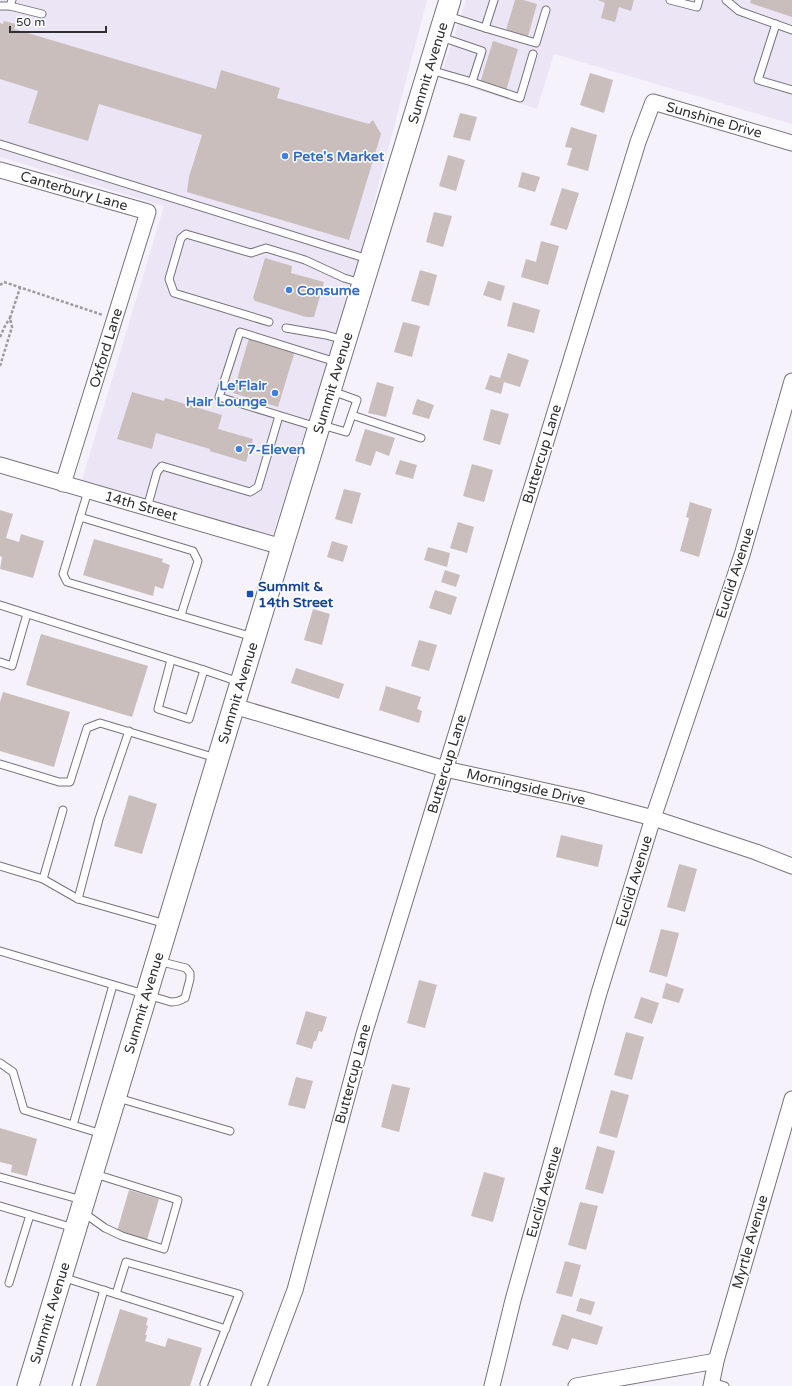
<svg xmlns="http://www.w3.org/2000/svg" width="792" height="1386" viewBox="0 0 792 1386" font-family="'Varela Round',sans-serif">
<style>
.built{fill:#ebe5f5}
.building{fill:#c9bebc}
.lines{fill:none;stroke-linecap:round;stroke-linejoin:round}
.service-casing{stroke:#76737b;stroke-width:9}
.minor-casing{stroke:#76737b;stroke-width:17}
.secondary-casing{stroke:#76737b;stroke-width:23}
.path{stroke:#9d9ba2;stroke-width:2.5;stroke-dasharray:3 2;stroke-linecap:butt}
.service{stroke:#fff;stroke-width:7}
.minor{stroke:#fff;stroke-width:15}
.secondary{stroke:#fff;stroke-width:21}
.shop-dot{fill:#3f7fe0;stroke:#fff;stroke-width:1.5}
.transit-dot{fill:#1a4fb4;stroke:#fff;stroke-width:1.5}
.labels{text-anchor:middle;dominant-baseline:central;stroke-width:3;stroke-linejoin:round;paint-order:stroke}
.street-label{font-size:14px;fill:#302f32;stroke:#fff}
.shop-label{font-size:14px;font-weight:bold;fill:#366cbe;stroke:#fff;text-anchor:start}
.transit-label{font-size:14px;font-weight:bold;fill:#164399;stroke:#fff;text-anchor:start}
</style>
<rect width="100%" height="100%" fill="#f5f2fb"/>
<!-- built -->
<g class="built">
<path d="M0 0H427L358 264 272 537 81 483 164 206 0 157Z"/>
<path d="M466 0H792V124L554 54 537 109 440 78Z"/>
</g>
<!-- building -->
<g class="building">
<path d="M515 0H523L537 4 528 36 506 30Z"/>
<path d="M598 0H634L631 11 619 7 615 22 601 18 605 3Z"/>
<path d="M751 0H792V17L750 3Z"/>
<path d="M4 21 16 24 14 29 216 89 221 70 280 88 277 98 369 124 373 120 381 134 349 240 187 192 189 177 202 135 99 104 88 141 28 123 38 91 0 79V23L3 24Z"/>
<path d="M493 41 518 49 506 91 480 83Z"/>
<path d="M590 73 613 80 604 113 580 105Z"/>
<path d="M460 113 477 117 470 141 453 137Z"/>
<path d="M571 127 597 135 588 171 567 165 572 148 565 147Z"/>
<path d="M448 155 465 160 456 191 439 186Z"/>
<path d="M522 172 540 177 535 192 518 187Z"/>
<path d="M562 188 579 193 567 230 550 225Z"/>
<path d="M434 212 452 216 443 247 426 242Z"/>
<path d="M541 241 559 246 548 285 521 277 526 259 536 262Z"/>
<path d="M265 258 292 266 291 273 324 282 314 317H306L255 301 253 298Z"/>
<path d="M420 270 437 275 429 306 411 301Z"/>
<path d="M488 281 505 286 501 301 483 295Z"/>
<path d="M513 302 540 310 534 333 507 326Z"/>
<path d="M403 322 420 326 412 357 394 352Z"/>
<path d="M249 338 295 351 278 407 233 393Z"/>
<path d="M508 353 529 360 520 387 504 382 501 394 485 389 490 375 500 378Z"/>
<path d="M377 382 394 387 386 417 368 413Z"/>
<path d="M132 392 164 401 165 398 222 415 218 429 253 439 246 462 210 451V449L156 433 152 449 117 439Z"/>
<path d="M417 399 434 405 429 419 412 414Z"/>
<path d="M491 409 509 414 500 445 483 440Z"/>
<path d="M365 429 395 438 389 456 376 451 371 466 355 461Z"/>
<path d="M400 460 417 465 413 479 395 474Z"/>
<path d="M472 464 493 470 484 502 463 496Z"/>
<path d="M344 489 361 493 352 524 335 519Z"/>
<path d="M690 502 712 509 699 557 680 551 689 518 686 517Z"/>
<path d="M0 510 13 514 6 538 19 542 21 534 44 541 33 578 0 569 2 557 0 556Z"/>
<path d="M458 522 474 527 467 553 450 548Z"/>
<path d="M94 539 163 559 162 562 170 565 163 589 155 586 153 596 83 575Z"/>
<path d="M332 541 348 546 343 562 327 557Z"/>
<path d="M428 547 450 553 447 567 424 560Z"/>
<path d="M445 570 460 575 456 587 441 582Z"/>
<path d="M435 590 457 597 451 615 429 608Z"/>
<path d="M313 609 330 614 322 645 304 640Z"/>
<path d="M41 634 148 666 132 717 26 685Z"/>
<path d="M419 640 437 645 429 671 411 666Z"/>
<path d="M296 668 344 684 339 699 291 683Z"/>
<path d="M386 686 421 697 417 709 422 711 419 723 379 710Z"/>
<path d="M3 692 70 712 54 767 0 751V702Z"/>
<path d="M129 795 157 804 142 854 114 846Z"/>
<path d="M561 835 603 845 598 867 556 857Z"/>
<path d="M679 864 697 869 685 912 667 907Z"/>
<path d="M661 929 679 933 667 977 649 972Z"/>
<path d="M419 980 437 985 425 1028 407 1023Z"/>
<path d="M666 983 684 989 679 1003 662 998Z"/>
<path d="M641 997 659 1003 652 1024 634 1018Z"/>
<path d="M306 1011 327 1017 322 1032 319 1031 316 1041H314L312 1049 296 1044Z"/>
<path d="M626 1032 644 1037 632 1080 614 1075Z"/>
<path d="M296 1077 313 1081 305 1109 288 1105Z"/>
<path d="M392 1084 410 1088 399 1132 381 1127Z"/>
<path d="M611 1090 629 1095 617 1138 599 1133Z"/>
<path d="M0 1128 37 1139 27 1176 11 1172 12 1165 0 1162Z"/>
<path d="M597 1146 615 1151 603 1194 585 1189Z"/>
<path d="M484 1172 505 1178 493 1222 471 1216Z"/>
<path d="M129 1190 159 1199 147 1240 117 1231Z"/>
<path d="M580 1202 598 1206 586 1250 568 1245Z"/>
<path d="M565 1261 581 1265 572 1297 556 1293Z"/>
<path d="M580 1298 595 1302 591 1315 576 1311Z"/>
<path d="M120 1309 148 1318 146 1325 148 1326 145 1335H147L145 1341 165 1347 168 1338 202 1348 190 1386H96Z"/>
<path d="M562 1314 603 1327 597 1345 572 1338 568 1350 552 1345Z"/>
</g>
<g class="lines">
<!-- service casing -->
<g class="service-casing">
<g id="service">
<path d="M12 0 10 6 42 14"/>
<path d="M670 0 697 7 699 0"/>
<path d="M726 0 739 11 792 30"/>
<path d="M0 6H10"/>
<path d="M448 16 485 28 494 0"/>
<path d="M776 24 758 80 792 90"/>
<path d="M485 28 536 43 546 10"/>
<path d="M430 70 472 82 482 51 441 37"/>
<path d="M472 82 520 98 533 54"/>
<path d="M0 144 368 259"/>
<path d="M269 322 174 293 169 279 181 238 186 234 251 253 266 248 305 260 344 278 361 283"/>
<path d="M286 328 326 335 344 340"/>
<path d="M352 415 421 438"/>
<path d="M322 425 346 432 357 400 332 391"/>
<path d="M317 427 219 397 240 332 336 362"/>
<path d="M88 491 63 574 67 582 253 637"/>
<path d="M147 508 157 472 162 466 250 492 258 487 279 416"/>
<path d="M80 517 193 551 198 561 181 615"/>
<path d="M0 605 204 670 239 682"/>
<path d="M171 660 158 709 189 719 204 670"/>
<path d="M0 662 12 666 27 614"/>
<path d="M0 764 59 782H70L87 728 100 723 216 758"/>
<path d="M0 866 43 879 78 899 166 924"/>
<path d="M43 879 63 810"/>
<path d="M78 899 99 819 129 731"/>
<path d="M0 951 171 1002C177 1002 180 1001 185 998L190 979V973L186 968 158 961"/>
<path d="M0 1063 13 1072 24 1110 102 1134"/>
<path d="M118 1098 230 1131"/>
<path d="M73 1125 113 985"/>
<path d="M0 1177 82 1200"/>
<path d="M0 1206 74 1228"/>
<path d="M84 1213 105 1228 122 1236 164 1249 178 1200 95 1174"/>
<path d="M62 1277 226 1329"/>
<path d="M9 1283 30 1215"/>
<path d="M116 1294 126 1262 239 1294 204 1384"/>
<path d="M712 1382 725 1386"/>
<path d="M76 1386 104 1290"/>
</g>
</g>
<!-- minor casing -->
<g class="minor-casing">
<g id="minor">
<path d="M0 170 148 212 63 484"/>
<path d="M0 465 282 547"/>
<path d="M234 706 445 769 582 799 653 818 756 852 792 866"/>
<path d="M259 1386 295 1290 364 1034 638 142 653 102 792 143"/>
<path d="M492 1386 513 1300 599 993 653 818 742 555 792 381"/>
<path d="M576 1386 716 1361"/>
<path d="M711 1386 716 1361 792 1099"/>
</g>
</g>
<!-- secondary casing -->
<g class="secondary-casing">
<path id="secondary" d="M28 1386 282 547 450 0"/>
</g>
<!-- path -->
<g class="path">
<path d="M0 285 4 282 103 315"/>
<path d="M0 337 5 326 10 318"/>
<path d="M0 366 12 327 10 318 20 288"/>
</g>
<!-- service -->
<use href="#service" class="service"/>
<!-- minor -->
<use href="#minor" class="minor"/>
<!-- secondary -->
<use href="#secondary" class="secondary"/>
</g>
<!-- markers -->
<g class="shop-dot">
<circle cx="285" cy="156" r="4"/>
<circle cx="289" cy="290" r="4"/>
<circle cx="275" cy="393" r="4"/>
<circle cx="239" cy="449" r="4"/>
</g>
<rect class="transit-dot" x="246" y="590" width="8" height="8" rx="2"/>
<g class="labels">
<!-- street labels -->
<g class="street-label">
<text transform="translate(428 73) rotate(-73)">Summit Avenue</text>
<text transform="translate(714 120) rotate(16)">Sunshine Drive</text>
<text transform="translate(74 191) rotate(16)">Canterbury Lane</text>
<text transform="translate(106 348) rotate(-73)">Oxford Lane</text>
<text transform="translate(333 383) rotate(-73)">Summit Avenue</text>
<text transform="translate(542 454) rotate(-73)">Buttercup Lane</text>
<text transform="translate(141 506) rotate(16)">14th Street</text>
<text transform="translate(735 573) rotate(-72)">Euclid Avenue</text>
<text transform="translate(238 693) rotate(-73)">Summit Avenue</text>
<text transform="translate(447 764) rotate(-73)">Buttercup Lane</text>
<text transform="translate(526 787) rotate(13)">Morningside Drive</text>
<text transform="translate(634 881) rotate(-73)">Euclid Avenue</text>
<text transform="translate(144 1003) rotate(-73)">Summit Avenue</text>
<text transform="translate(353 1074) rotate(-75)">Buttercup Lane</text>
<text transform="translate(544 1192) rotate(-74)">Euclid Avenue</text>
<text transform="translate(750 1242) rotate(-74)">Myrtle Avenue</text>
<text transform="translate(50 1313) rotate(-73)">Summit Avenue</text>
</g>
<!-- shop labels -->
<g class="shop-label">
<text x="293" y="156">Pete's Market</text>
<text x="297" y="290">Consume</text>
<text x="267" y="385" text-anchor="end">Le’Flair<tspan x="267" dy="16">Hair Lounge</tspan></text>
<text x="247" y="449">7-Eleven</text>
</g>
<!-- transit labels -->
<g class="transit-label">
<text x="258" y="586">Summit &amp;<tspan x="258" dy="16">14th Street</tspan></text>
</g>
</g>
<!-- scale -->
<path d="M10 26v6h96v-6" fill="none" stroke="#302f32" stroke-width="2"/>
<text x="16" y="26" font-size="12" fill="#302f32" stroke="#ffffff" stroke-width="3" paint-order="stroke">50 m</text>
</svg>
